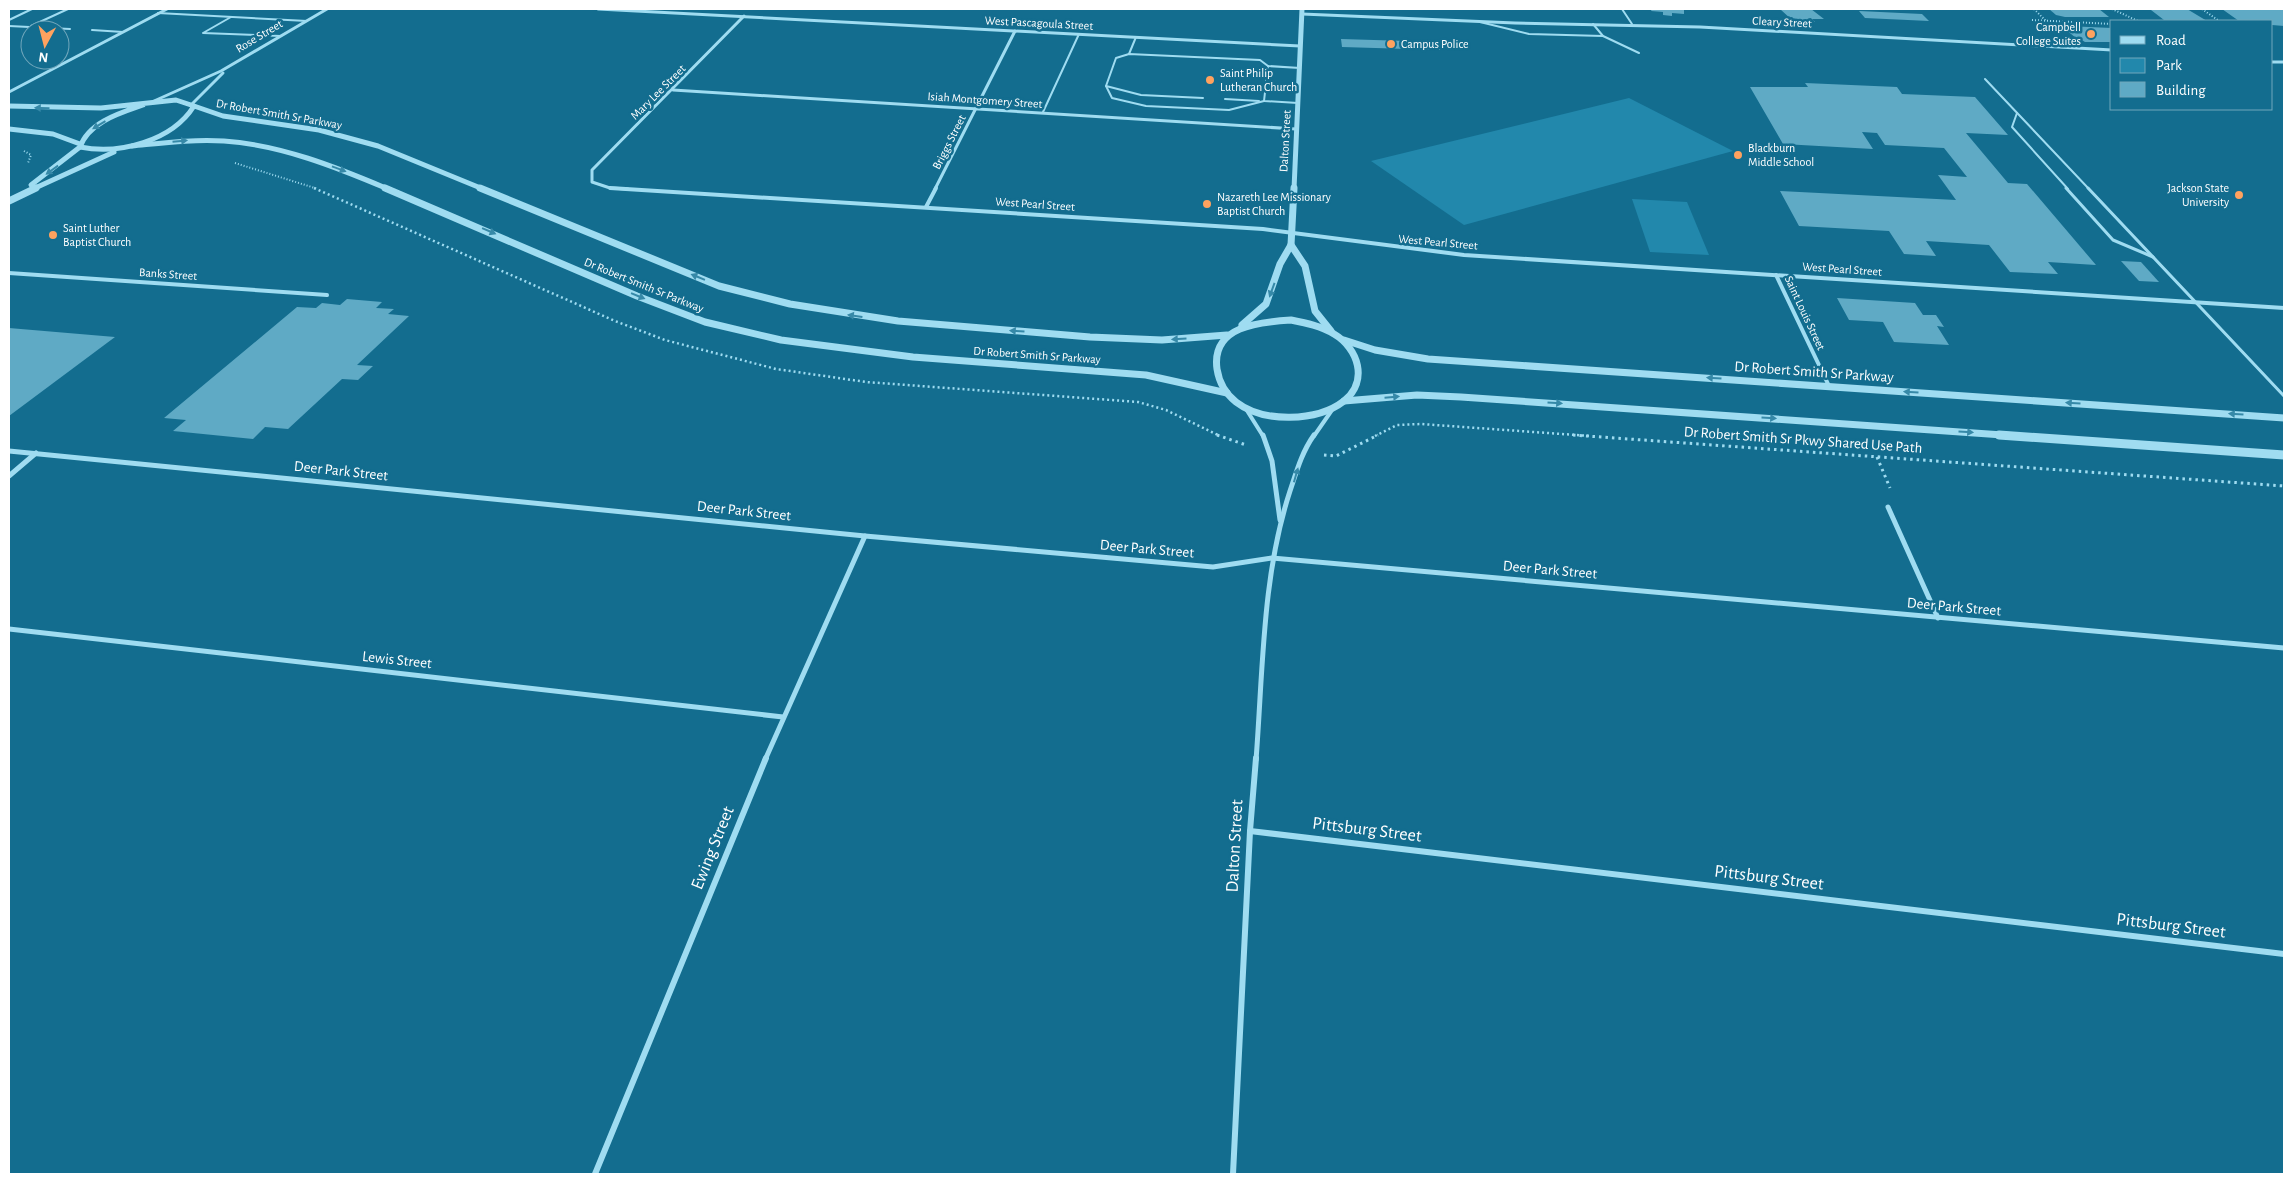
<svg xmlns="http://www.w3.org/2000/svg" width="2293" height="1183" viewBox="0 0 2293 1183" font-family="'Alegreya Sans',sans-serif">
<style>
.green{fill:#2288ac}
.building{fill:#5faac5}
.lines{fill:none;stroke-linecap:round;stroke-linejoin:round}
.path-far2{stroke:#9fdcf1;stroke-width:2;stroke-dasharray:1 2;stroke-linecap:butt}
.path-far1{stroke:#9fdcf1;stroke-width:2.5;stroke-dasharray:2 3;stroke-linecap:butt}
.path{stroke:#9fdcf1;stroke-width:3;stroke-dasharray:2.5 4;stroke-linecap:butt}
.service-far1{stroke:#9fdcf1;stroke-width:2}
.service{stroke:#9fdcf1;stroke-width:3}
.minor-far3{stroke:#9fdcf1;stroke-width:3}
.minor-far2{stroke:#9fdcf1;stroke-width:4}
.minor-far1{stroke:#9fdcf1;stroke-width:5}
.minor{stroke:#9fdcf1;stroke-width:6}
.tertiary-far2{stroke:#9fdcf1;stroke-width:5}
.tertiary-far1{stroke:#9fdcf1;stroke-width:7}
.tertiary{stroke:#9fdcf1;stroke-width:9}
.oneway{fill:#3689a8}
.poi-dot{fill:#ffa25f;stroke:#136d8f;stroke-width:2}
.labels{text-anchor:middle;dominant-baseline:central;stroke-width:5;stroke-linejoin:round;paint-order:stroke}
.far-street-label{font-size:12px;fill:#fff;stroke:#136d8f}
.far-poi-label{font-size:12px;fill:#fff;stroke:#136d8f;text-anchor:start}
.street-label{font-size:15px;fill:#fff;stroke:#136d8f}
.near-street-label{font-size:18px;fill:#fff;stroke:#136d8f}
</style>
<rect width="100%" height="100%" fill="#136d8f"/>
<!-- green -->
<g class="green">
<path d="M1629 98 1733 151 1464 225 1371 161Z"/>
<path d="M1632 199 1687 202 1709 255 1650 252Z"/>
</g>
<!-- building -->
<g class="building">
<path d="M1652 9H1684V14L1672 13V16L1663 15V12L1651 11Z"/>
<path d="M1780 9H1811L1824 19H1812L1815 22 1792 20Z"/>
<path d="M2049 9H2099L2109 17H2065L2056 15Z"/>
<path d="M2154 9H2187L2207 21 2164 20 2151 10H2156Z"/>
<path d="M2222 9H2284V26L2272 25V21H2239Z"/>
<path d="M1859 11 1922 14 1929 21 1865 18Z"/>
<path d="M2066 26 2112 28V42H2085L2080 39 2076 38 2065 29H2070Z"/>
<path d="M1341 39 1440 42 1442 50 1342 47Z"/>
<path d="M1805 83 1897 87 1902 94 1975 97 2008 135 1966 133 2008 183 2027 184 2096 265 2048 262 2058 274 2010 272 1989 245 1926 241 1936 256 1904 254 1889 231 1799 226 1780 191 1956 200 1938 175 1967 177 1944 148 1885 145 1877 133 1862 132 1873 149 1783 144 1750 87H1808Z"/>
<path d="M2121 261 2141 262 2159 282 2139 281Z"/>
<path d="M1837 298 1915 303 1923 315H1936L1944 327 1937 326 1949 345 1894 342 1883 322 1849 320Z"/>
<path d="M347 299 382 302 376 308 394 309 388 314 409 316 357 365 373 366 358 380 342 379 288 429 265 427 253 439 173 431 186 420 164 418 297 307 316 308 322 303 340 305Z"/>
<path d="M9 328 115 337 9 416Z"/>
</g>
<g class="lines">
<!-- path-far2 -->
<g class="path-far2">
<path d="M2034 9 2046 21"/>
<path d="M2112 9 2138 21"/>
<path d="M2202 9 2219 21"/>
<path d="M2032 20 2112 24"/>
<path d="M24 151 31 155 28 163"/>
<path d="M235 163 318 189"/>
</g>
<!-- path-far1 -->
<g class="path-far1">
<path d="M314 188 615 321 665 340 776 369 866 382 1138 402 1166 410 1220 436"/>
<path d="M1375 436 1397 425 1421 424 1590 436"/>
</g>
<!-- path -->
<g class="path">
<path d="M1217 435 1246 445"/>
<path d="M1573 435 2284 486"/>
<path d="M1324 455 1336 456 1378 435"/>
<path d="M1877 457 1890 488"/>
</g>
<!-- service-far1 -->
<g class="service-far1">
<path d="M1622 9 1632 24"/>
<path d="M158 13 307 21"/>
<path d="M231 17 203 33 281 36"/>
<path d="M9 20 32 9"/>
<path d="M1480 22 1529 34 1603 36"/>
<path d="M1593 24 1603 36 1639 53"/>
<path d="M9 26 70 29"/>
<path d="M31 26 68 9"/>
<path d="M92 30 123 32"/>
<path d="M1129 54 1136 37"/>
<path d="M1268 66 1264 101 1298 103"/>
<path d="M1985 79 2089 189"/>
<path d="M1106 86 1141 95 1203 98"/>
<path d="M1225 99 1259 101"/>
<path d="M1264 101 1229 110 1146 106 1112 98 1106 86 1116 58 1129 54 1260 60 1268 66 1300 68"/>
<path d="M1043 112 1079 34"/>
<path d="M2017 113 2012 127 2068 189"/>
</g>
<!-- service -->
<g class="service">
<path d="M2066 188 2113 240 2153 257"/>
<path d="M2088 188 2284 396"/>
</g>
<!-- minor-far3 -->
<g class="minor-far3">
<path d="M598 9 1300 46"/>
<path d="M1302 14 1515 23 1700 27 2112 50"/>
<path d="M2272 62H2284"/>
<path d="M673 90 1296 129"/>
<path d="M9 92 167 9"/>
<path d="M154 101 221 71 327 9"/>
<path d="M192 104 223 73"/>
<path d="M628 189 610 188 592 182V170L744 16"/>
<path d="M935 189 1015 31"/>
</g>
<!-- minor-far2 -->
<g class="minor-far2">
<path d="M610 188 1263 229 1464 255 2284 308"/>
<path d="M926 207 936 188"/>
<path d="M9 273 327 295"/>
<path d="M1776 275 1829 386"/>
<path d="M1246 409 1263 436"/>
<path d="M1314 436 1332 410"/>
</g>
<!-- minor-far1 -->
<g class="minor-far1">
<path d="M1263 435 1272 461 1280 520"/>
<path d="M9 451 865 536 1213 567 1272 558 2284 648"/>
<path d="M9 476 36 453"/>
<path d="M1888 507 1938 618"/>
<path d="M9 629 783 717"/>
<path d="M765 760 865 536"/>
<path d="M1256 760C1263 671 1262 576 1290 491 1297 470 1302 452 1314 435"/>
</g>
<!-- minor -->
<g class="minor">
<path d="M1250 831 2284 954"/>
<path d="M595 1174 766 758"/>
<path d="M1233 1174 1250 831 1256 758"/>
</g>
<!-- tertiary-far2 -->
<g class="tertiary-far2">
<path d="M9 106 101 108 176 100 194 106C172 141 119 155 80 147 89 122 120 113 143 105"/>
<path d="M194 106 223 116 319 130 378 146 483 189"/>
<path d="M9 129 53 134 80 144"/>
<path d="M132 146C163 143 193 139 224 141 281 145 336 167 388 189"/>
<path d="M31 185 80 147"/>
<path d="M33 189 114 152"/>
<path d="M1294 189 1302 9"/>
</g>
<!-- tertiary-far1 -->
<g class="tertiary-far1">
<path d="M385 188 637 296 705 322 781 340 913 357 1146 375 1227 393"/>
<path d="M480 188 719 286 790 304 898 321 1090 337 1162 340 1227 335"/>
<path d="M9 201 36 188"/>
<path d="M1291 245 1305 266 1315 311 1331 331"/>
<path d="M1291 320C1306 323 1321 326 1334 334 1358 348 1369 381 1344 401 1317 422 1263 423 1236 402 1226 394 1219 382 1217 369 1211 326 1259 322 1291 320Z"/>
<path d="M1242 325 1266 304 1280 264 1291 245 1294 188"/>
<path d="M1344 340 1375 350 1428 359 2284 418"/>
<path d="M1344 401 1417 395 1461 397 2017 436"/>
</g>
<!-- tertiary -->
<path class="tertiary" d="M1999 435 2284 455"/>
</g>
<!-- one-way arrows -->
<defs><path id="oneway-solid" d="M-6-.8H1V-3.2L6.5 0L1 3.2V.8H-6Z" transform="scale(1.25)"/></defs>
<g class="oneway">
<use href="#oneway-solid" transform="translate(42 108) rotate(-178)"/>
<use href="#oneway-solid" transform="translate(99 125) rotate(149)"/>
<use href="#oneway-solid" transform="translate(180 141) rotate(-5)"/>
<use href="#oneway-solid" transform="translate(339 169) rotate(20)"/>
<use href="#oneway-solid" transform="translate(52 170) rotate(144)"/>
<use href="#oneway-solid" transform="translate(489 231) rotate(23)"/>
<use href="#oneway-solid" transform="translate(698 277) rotate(-158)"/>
<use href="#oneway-solid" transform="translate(1272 290) rotate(110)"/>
<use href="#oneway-solid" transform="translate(638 296) rotate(22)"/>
<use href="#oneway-solid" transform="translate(855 316) rotate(-172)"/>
<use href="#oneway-solid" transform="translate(1017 331) rotate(-176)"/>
<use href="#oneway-solid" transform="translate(1179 339) rotate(177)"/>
<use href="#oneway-solid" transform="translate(1714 378) rotate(-176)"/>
<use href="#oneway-solid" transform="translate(1911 392) rotate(-176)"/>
<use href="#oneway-solid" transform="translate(1392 397) rotate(-5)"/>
<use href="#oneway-solid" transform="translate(1555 403) rotate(4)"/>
<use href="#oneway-solid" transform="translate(2073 403) rotate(-176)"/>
<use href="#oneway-solid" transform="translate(2236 414) rotate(-176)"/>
<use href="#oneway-solid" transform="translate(1769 418) rotate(4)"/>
<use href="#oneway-solid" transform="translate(1966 432) rotate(4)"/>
<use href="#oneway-solid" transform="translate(1296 475) rotate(-74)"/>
</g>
<!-- markers -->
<g class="poi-dot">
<circle cx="2091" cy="34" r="5"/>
<circle cx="1391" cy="44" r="5"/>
<circle cx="1210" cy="80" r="5"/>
<circle cx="1738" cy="155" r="5"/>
<circle cx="2239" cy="195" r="5"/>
<circle cx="1207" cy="204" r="5"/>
<circle cx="53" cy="235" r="5"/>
</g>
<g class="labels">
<!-- far-street labels -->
<g class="far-street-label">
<text transform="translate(1782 22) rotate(3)">Cleary Street</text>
<text transform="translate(1039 23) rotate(3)">West Pascagoula Street</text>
<text transform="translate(259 36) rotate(-31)">Rose Street</text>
<text transform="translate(658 92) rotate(-45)">Mary Lee Street</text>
<text transform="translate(985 100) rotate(4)">Isiah Montgomery Street</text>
<text transform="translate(279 114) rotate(10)">Dr Robert Smith Sr Parkway</text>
<text transform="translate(1285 141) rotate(-87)">Dalton Street</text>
<text transform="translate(949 142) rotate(-63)">Briggs Street</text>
<text transform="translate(1035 204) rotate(4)">West Pearl Street</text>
<text transform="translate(1438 242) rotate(5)">West Pearl Street</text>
<text transform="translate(1842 269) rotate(4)">West Pearl Street</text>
<text transform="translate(168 274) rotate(4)">Banks Street</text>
<text transform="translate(644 285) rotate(22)">Dr Robert Smith Sr Parkway</text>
<text transform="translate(1805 313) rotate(65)">Saint Louis Street</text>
<text transform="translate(1037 355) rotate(4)">Dr Robert Smith Sr Parkway</text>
</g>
<!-- far-poi labels -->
<g class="far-poi-label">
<text x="2081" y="27" text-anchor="end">Campbell<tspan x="2081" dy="14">College Suites</tspan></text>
<text x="1401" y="44">Campus Police</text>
<text x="1220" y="73">Saint Philip<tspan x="1220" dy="14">Lutheran Church</tspan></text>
<text x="1748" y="148">Blackburn<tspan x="1748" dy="14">Middle School</tspan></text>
<text x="2229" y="188" text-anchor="end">Jackson State<tspan x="2229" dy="14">University</tspan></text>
<text x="1217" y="197">Nazareth Lee Missionary<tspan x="1217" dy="14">Baptist Church</tspan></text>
<text x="63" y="228">Saint Luther<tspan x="63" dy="14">Baptist Church</tspan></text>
</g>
<!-- street labels -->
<g class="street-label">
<text transform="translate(1814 372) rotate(4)">Dr Robert Smith Sr Parkway</text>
<text transform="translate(1803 440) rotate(4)">Dr Robert Smith Sr Pkwy Shared Use Path</text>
<text transform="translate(341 471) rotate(6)">Deer Park Street</text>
<text transform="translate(744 511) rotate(6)">Deer Park Street</text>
<text transform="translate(1147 549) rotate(5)">Deer Park Street</text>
<text transform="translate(1550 570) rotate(5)">Deer Park Street</text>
<text transform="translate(1954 607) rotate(5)">Deer Park Street</text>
<text transform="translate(397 660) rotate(6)">Lewis Street</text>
</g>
<!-- near-street labels -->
<g class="near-street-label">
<text transform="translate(1367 830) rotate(7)">Pittsburg Street</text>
<text transform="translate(1235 846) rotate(-87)">Dalton Street</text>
<text transform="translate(713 848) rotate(-68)">Ewing Street</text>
<text transform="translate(1769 878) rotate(7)">Pittsburg Street</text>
<text transform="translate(2171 926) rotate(7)">Pittsburg Street</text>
</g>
</g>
<!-- border -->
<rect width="2293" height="1183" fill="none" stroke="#ffffff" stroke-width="20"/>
<!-- legend -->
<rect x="2110" y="20" width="162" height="90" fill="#136d8f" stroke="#71a7bc"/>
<rect x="2120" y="36" width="25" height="8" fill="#9fdcf1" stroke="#71a7bc"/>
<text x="2156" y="45" font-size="15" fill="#ffffff">Road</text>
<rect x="2120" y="58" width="25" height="15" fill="#2288ac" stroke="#71a7bc"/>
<text x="2156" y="70" font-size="15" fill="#ffffff">Park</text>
<rect x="2120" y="82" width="25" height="15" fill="#5faac5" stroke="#71a7bc"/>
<text x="2156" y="95" font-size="15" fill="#ffffff">Building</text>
<!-- north arrow -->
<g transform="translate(45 45) rotate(187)"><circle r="24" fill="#136d8f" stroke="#71a7bc"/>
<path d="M0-4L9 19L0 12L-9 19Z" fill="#ffa25f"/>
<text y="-8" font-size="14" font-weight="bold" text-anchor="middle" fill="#ffffff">N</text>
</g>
</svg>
